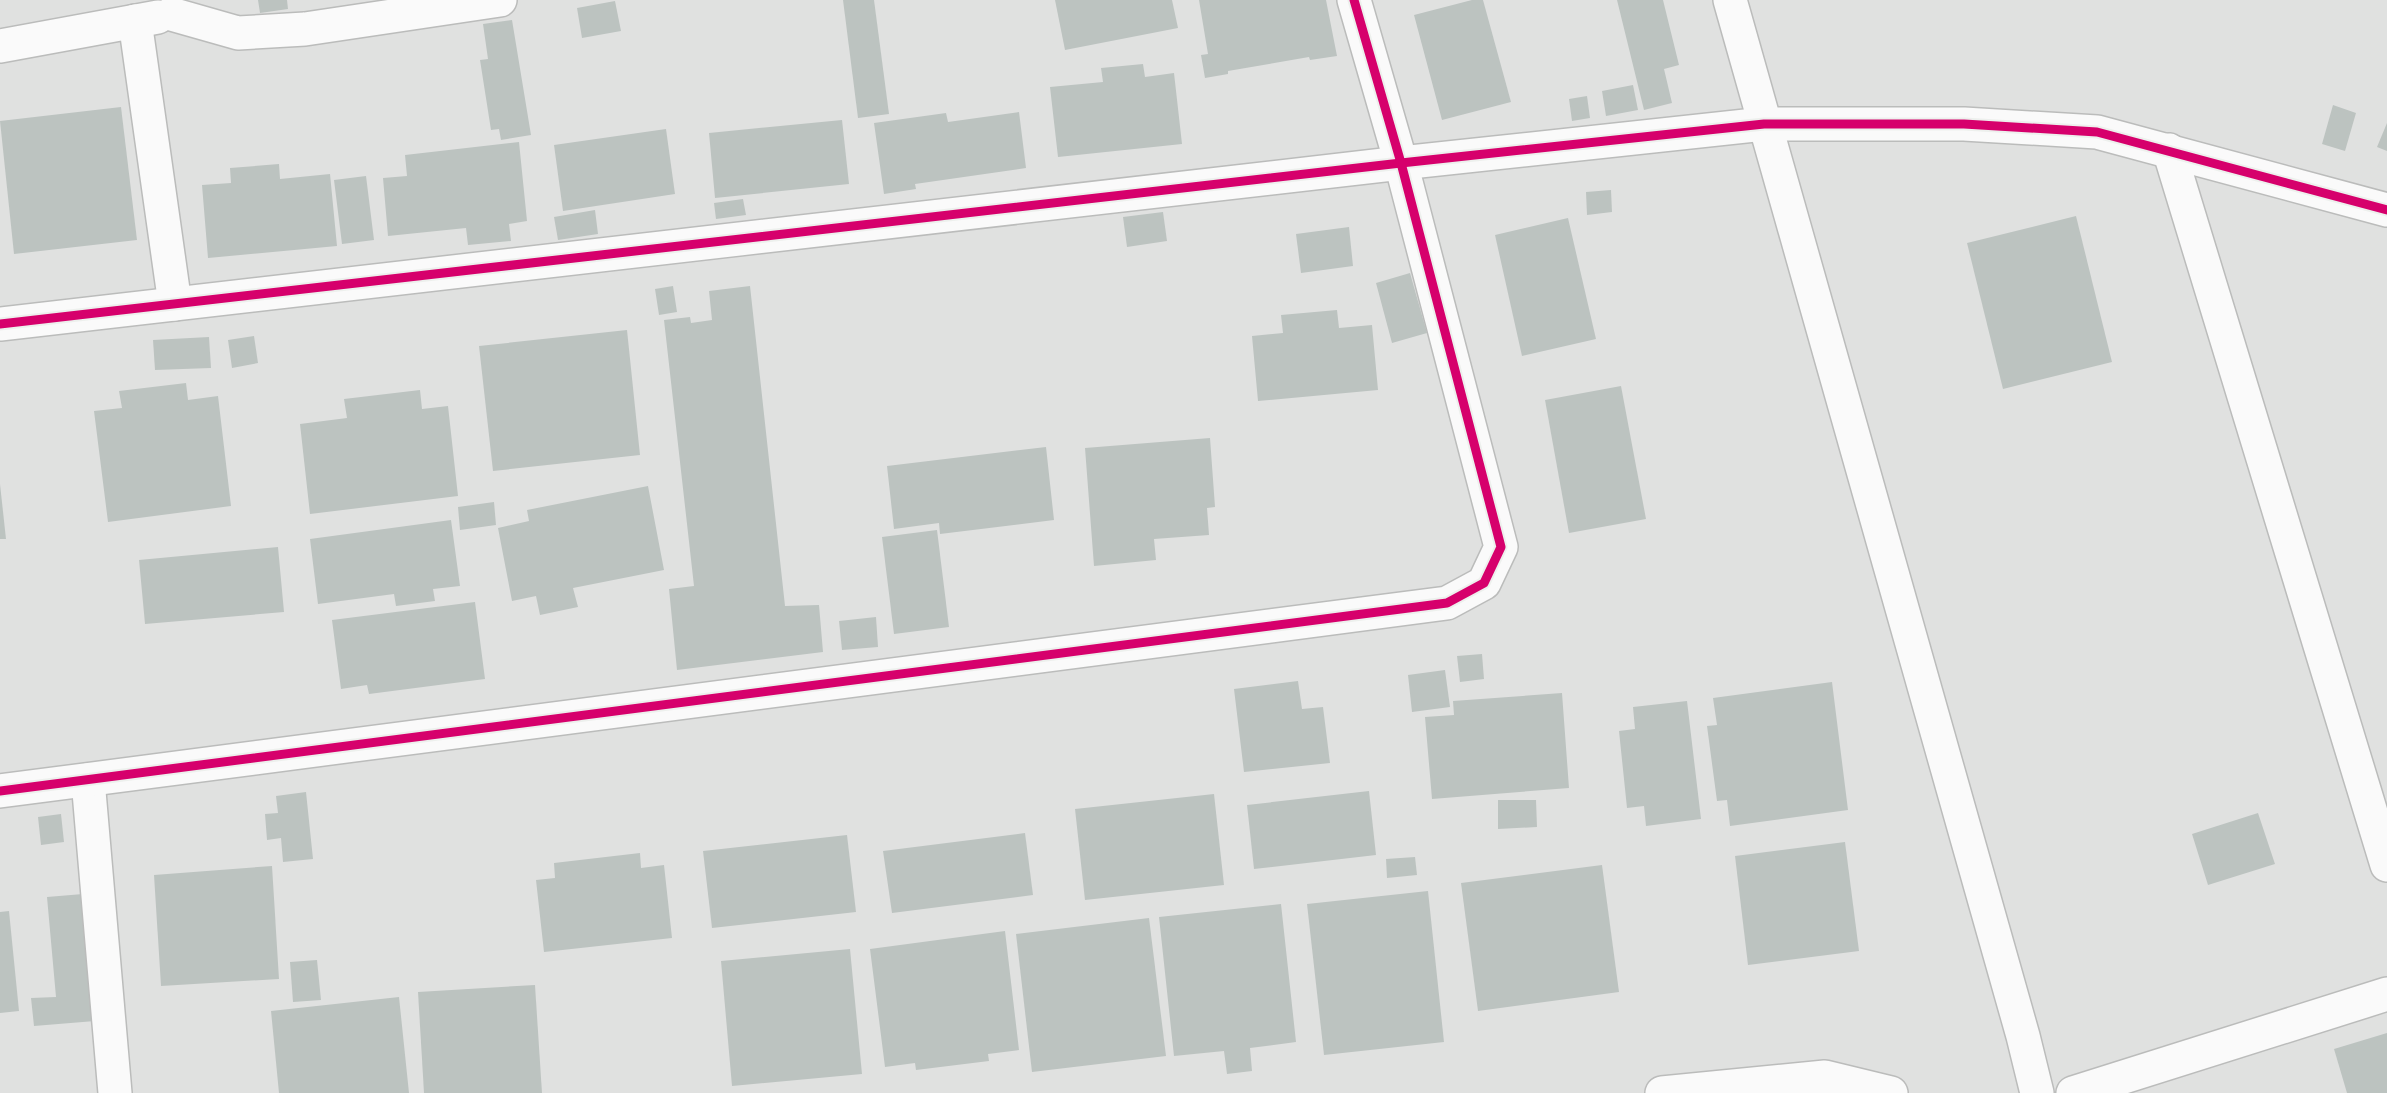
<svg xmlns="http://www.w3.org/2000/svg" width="2387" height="1093" viewBox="0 0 2387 1093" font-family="'PT Sans',sans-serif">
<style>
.building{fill:#bcc3c0}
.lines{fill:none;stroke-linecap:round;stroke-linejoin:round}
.minor-casing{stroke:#bbbcbb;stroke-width:36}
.tertiary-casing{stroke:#bbbcbb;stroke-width:36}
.minor{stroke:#fafafa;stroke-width:33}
.tertiary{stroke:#fafafa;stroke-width:33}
.cycleway-casing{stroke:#edf0ed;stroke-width:13}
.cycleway{stroke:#d6006c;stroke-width:9}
</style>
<rect width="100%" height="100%" fill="#e0e1e0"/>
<!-- building -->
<g class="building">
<path d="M258 0H287L288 9 260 13Z"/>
<path d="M843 0H874L889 114 858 118Z"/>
<path d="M1055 0H1172L1178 28 1065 50Z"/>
<path d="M1199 0H1326L1337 56 1310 60 1309 57 1228 71V74L1205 78 1201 55 1208 54Z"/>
<path d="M1472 0H1483L1511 102 1442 120 1414 15Z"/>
<path d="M1617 0H1663L1679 65 1664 69 1672 103 1644 110Z"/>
<path d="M615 1 621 31 582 38 577 8Z"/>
<path d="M512 20 531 135 501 140 499 129 491 130 480 60 488 59 483 24Z"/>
<path d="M1143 64 1145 77 1174 73 1182 144 1058 157 1050 87 1103 82 1101 68Z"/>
<path d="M1633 85 1638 110 1606 116 1602 91Z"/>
<path d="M1587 96 1590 118 1572 121 1569 99Z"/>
<path d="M2333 105 2356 113 2345 151 2322 144Z"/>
<path d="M121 107 137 240 14 254 0 121Z"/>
<path d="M1019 112 1026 168 915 184 916 189 884 194 874 123 946 113 948 122Z"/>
<path d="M842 120 849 184 715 198 709 133Z"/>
<path d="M2387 123V151L2377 147Z"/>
<path d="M666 129 675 194 563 211 554 145Z"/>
<path d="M519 142 527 221 509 224 511 241 468 245 466 228 388 236 383 178 407 176 405 155Z"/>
<path d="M279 164 280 179 330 174 337 246 208 258 202 185 231 183 230 168Z"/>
<path d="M366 176 374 240 342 244 334 180Z"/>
<path d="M1611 190 1612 212 1587 215 1586 192Z"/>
<path d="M743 199 746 215 716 219 714 203Z"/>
<path d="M595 210 598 234 558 240 554 217Z"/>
<path d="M1163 212 1167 241 1127 247 1123 217Z"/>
<path d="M2076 216 2112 362 2003 389 1967 243Z"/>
<path d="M1568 218 1596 339 1522 356 1495 235Z"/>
<path d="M1349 227 1353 266 1301 273 1296 234Z"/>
<path d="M1410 273 1427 333 1392 343 1376 283Z"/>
<path d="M673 286 677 312 659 315 655 289Z"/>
<path d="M750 286 785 606 819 605 823 652 677 670 669 589 694 586 664 320 690 317 691 323 712 320 709 291Z"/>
<path d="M1337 310 1339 328 1372 325 1378 390 1258 401 1252 336 1283 333 1281 315Z"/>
<path d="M627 330 640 455 493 471 479 346Z"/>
<path d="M254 336 258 363 232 368 228 340Z"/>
<path d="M209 337 211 368 155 370 153 340Z"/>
<path d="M186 383 188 400 218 396 231 506 108 522 94 411 122 408 119 391Z"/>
<path d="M1621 386 1646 519 1569 533 1545 400Z"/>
<path d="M420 390 422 409 448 406 458 496 310 514 300 424 347 418 344 399Z"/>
<path d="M1210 438 1215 507 1207 508 1209 535 1154 539 1156 560 1094 566 1085 448Z"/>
<path d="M1046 447 1054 520 940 534 939 523 894 529 887 466Z"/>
<path d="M0 484 6 539H0Z"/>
<path d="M648 486 664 570 573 588 578 607 540 615 536 596 512 601 498 528 529 521 527 510Z"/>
<path d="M494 502 496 525 460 530 458 507Z"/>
<path d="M451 520 460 586 433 589 435 601 396 606 394 594 318 604 310 539Z"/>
<path d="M937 530 949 627 894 634 882 537Z"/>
<path d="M278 547 284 612 145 624 139 560Z"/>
<path d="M475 602 485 679 369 694 367 685 341 689 332 620Z"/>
<path d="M876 617 878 647 842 650 839 621Z"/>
<path d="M1482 654 1484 679 1460 682 1457 656Z"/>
<path d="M1445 670 1450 707 1412 712 1408 675Z"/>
<path d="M1298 681 1302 709 1323 707 1330 763 1244 772 1234 689Z"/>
<path d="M1832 682 1848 810 1730 826 1727 800 1717 801 1707 726 1717 725 1713 698Z"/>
<path d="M1562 693 1569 788 1432 799 1425 717 1454 715 1453 701Z"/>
<path d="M1687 701 1701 819 1646 826 1644 806 1627 808 1619 731 1635 729 1633 707Z"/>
<path d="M1369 791 1376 855 1254 869 1247 805Z"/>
<path d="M306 792 313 859 283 862 281 838 267 840 265 814 278 813 276 796Z"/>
<path d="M1214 794 1224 885 1085 900 1075 809Z"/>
<path d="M1498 800H1536L1537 827 1498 829Z"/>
<path d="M2258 813 2275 864 2208 885 2192 834Z"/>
<path d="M61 814 64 842 41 845 38 817Z"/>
<path d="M1025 833 1033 895 892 913 883 851Z"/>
<path d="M847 835 856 912 712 928 703 851Z"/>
<path d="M1845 842 1859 951 1748 965 1735 856Z"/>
<path d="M640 853 641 868 664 865 672 938 544 952 536 880 555 878 554 863Z"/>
<path d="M1415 857 1417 875 1387 878 1386 859Z"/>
<path d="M1602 865 1619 992 1478 1011 1461 883Z"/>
<path d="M272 866 279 979 161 986 154 875Z"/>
<path d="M1428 891 1444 1042 1324 1055 1307 904Z"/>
<path d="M83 894 95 1021 34 1026 31 998 56 997 47 897Z"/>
<path d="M1281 904 1296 1042 1250 1048 1252 1071 1227 1074 1224 1051 1174 1056 1159 917Z"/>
<path d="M9 911 19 1011 0 1013V912Z"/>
<path d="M1149 918 1166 1056 1032 1072 1016 934Z"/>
<path d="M1005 931 1019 1050 988 1054 989 1061 916 1070 915 1063 885 1067 870 949Z"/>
<path d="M850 949 862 1074 732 1086 721 961Z"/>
<path d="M317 960 321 1000 293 1002 290 962Z"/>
<path d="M535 985 542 1093H424L418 992Z"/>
<path d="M399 997 409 1093H279L271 1011Z"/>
<path d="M2387 1033V1093H2347L2334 1049Z"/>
</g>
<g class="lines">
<!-- minor casing -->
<g class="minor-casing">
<g id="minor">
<path d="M171 14 238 33 305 29 500 0"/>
<path d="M135 21 175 304"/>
<path d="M0 46 158 17"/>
<path d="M2169 150 2387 865"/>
<path d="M0 324 1401 163 1764 124"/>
<path d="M88 780 115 1093"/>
<path d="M0 791 1447 603 1484 583 1501 547 1401 163 1354 0"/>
<path d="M1662 1093 1825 1077 1891 1093"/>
<path d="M2073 1093 2387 994"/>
</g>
</g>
<!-- tertiary casing -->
<g class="tertiary-casing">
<g id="tertiary">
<path d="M1730 0 2023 1036 2037 1093"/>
<path d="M1764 124H1964L2097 132 2387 210"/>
</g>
</g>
<!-- minor -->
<use href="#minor" class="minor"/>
<!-- tertiary -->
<use href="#tertiary" class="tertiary"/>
<!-- cycleway casing -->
<g class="cycleway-casing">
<g id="cycleway">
<path d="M0 324 1401 163 1764 124H1964L2097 132 2387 210"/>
<path d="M0 791 1447 603 1484 583 1501 547 1401 163 1354 0"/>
</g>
</g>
<!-- cycleway -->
<use href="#cycleway" class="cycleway"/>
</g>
</svg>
